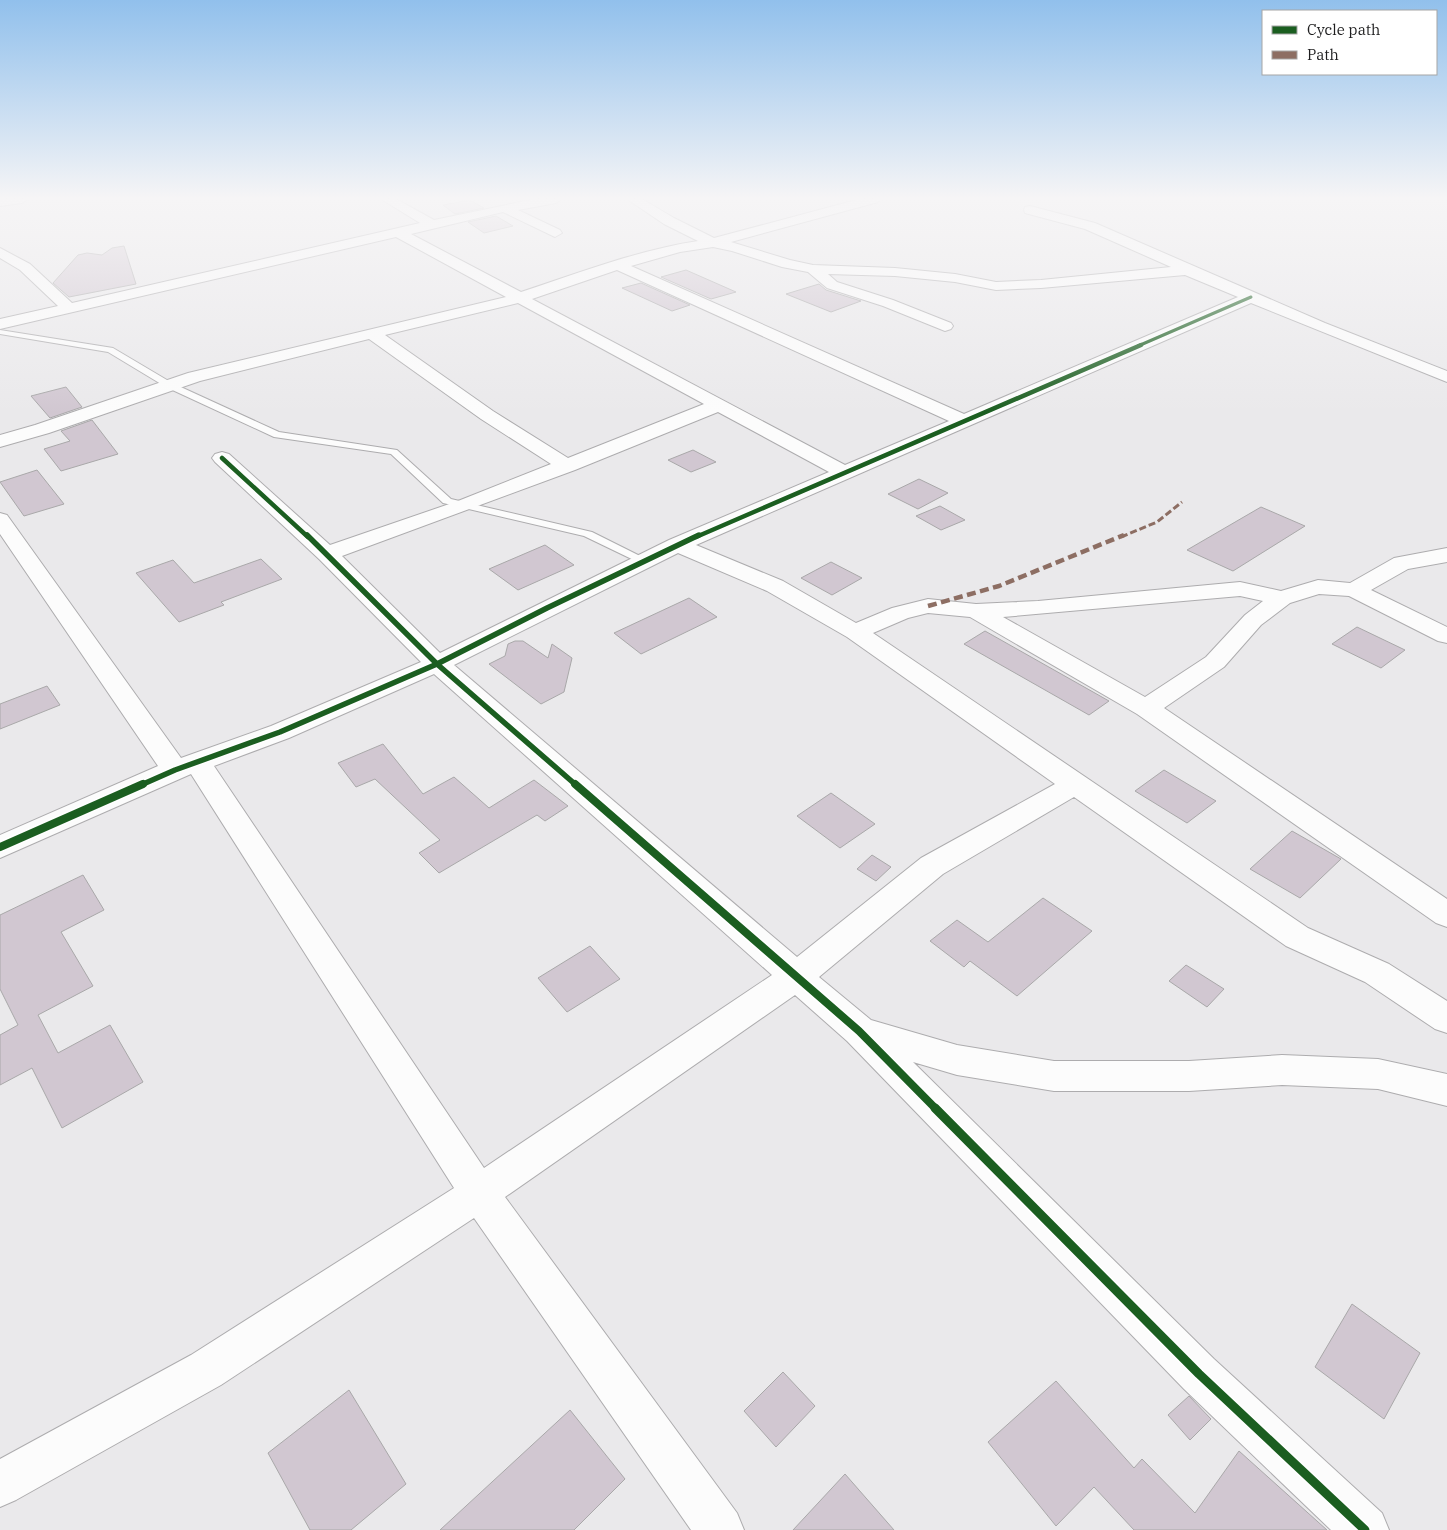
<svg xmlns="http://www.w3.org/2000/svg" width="1447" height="1530" viewBox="0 0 1447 1530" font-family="'IBM Plex Serif',serif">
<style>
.building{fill:#d1c7d1;stroke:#a9a8a9}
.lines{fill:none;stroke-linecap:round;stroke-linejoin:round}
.lane-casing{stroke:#adacae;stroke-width:2}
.street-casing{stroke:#adacae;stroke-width:2}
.lane{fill:#fcfcfc;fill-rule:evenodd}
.street{fill:#fcfcfc;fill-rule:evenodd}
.quiet-far1{stroke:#8d6e63;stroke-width:3;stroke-dasharray:7 3;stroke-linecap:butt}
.quiet{stroke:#8d6e63;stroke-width:4.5;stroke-dasharray:9 4.5;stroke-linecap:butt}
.cycleway-far4-casing{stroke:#fff;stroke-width:5}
.cycleway-far3-casing{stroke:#fff;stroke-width:6}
.cycleway-far2-casing{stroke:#fff;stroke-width:8}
.cycleway-far1-casing{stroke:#fff;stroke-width:11}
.cycleway-casing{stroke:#fff;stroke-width:12}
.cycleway-far4{stroke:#1b5e20;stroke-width:3}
.cycleway-far3{stroke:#1b5e20;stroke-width:4.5}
.cycleway-far2{stroke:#1b5e20;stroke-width:5.5}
.cycleway-far1{stroke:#1b5e20;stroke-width:8}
.cycleway{stroke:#1b5e20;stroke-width:9}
</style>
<rect width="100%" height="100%" fill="#eae9eb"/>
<!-- building -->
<g class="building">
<path d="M470 200 484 208 455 214 443 205Z"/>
<path d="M496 216 513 226 484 233 468 222Z"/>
<path d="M124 246 136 284 69 297 53 283 78 255 87 253 102 255 112 248Z"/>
<path d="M686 270 736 292 711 299 661 277Z"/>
<path d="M641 283 690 305 672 311 622 288Z"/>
<path d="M819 284 826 290 861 301 831 312 786 294Z"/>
<path d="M66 387 82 407 50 418 31 396Z"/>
<path d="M92 420 118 454 61 471 44 449 70 441 61 431Z"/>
<path d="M693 450 716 462 691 472 668 460Z"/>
<path d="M37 470 64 504 24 516 0 482Z"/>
<path d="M919 479 948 493 918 509 888 494Z"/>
<path d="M940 506 965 520 941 530 916 516Z"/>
<path d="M1261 507 1305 526 1233 571 1187 550Z"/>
<path d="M545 545 574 565 518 590 489 569Z"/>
<path d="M261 559 282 579 221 602 224 605 179 622 136 573 173 560 194 583Z"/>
<path d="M831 562 862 578 832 595 801 578Z"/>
<path d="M689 598 717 617 641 654 614 633Z"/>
<path d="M1357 627 1405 650 1381 668 1332 644Z"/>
<path d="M985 631 1109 701 1089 715 964 644Z"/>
<path d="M515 641H523L548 658 552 644 572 658 564 692 541 704 489 664 505 656 508 644Z"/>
<path d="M47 686 60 705 0 729V704Z"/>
<path d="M383 744 423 794 454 777 489 808 534 780 568 806 545 821 537 815 439 873 419 853 440 840 375 779 356 787 338 763Z"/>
<path d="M1164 770 1216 801 1187 823 1135 791Z"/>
<path d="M831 793 875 824 840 848 797 816Z"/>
<path d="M1292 831 1341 859 1300 898 1250 869Z"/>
<path d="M872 855 891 867 876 881 857 869Z"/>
<path d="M83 875 104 910 61 932 93 986 38 1015 58 1053 110 1025 143 1082 62 1128 32 1068 0 1085V1035L18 1025 0 989V915Z"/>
<path d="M1043 898 1092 931 1017 996 970 961 964 967 930 941 957 920 988 942Z"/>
<path d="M590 946 620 979 567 1012 538 978Z"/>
<path d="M1186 965 1224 989 1207 1007 1169 981Z"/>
<path d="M1352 1304 1420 1353 1384 1419 1315 1367Z"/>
<path d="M783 1372 815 1406 776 1447 744 1411Z"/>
<path d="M1056 1381 1134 1468 1142 1459 1195 1513 1239 1451 1327 1530H1134L1094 1487 1056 1526 988 1442Z"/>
<path d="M349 1390 406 1484 351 1530H310L268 1453Z"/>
<path d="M1189 1396 1211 1419 1190 1440 1168 1415Z"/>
<path d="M570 1410 625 1479 574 1530H440Z"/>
<path d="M845 1474 894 1530H793Z"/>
</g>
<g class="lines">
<!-- lane casing -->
<g class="lane-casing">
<path id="lane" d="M0 330 113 348 172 383 279 432 397 450 451 499 592 532 650 561 644 564 640 563 584 536 443 503 391 454 274 437 166 387 108 352 0 334Z"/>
</g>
<!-- street casing -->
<g class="street-casing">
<g id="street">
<path d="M0 199H28L22 203 0 206Z"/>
<path d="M381 199H396L434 220 535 199H562L556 203 518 210 560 230 562 233 555 237 503 212 411 234 521 292C579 273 638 250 698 241L664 224 627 199H642L674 218 714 238 860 199H880L878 202 731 242 790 260 813 265 895 268 955 274 996 282 1041 280 1171 267 1085 229 1025 213 1024 210 1025 207 1030 206 1095 223 1325 323 1447 371V382L1251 303 696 545 783 581 856 623 892 608 928 599 976 604 1038 601 1240 582 1281 591 1318 580 1350 583 1394 558 1447 548V562L1408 569 1371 590 1447 627V643L1438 641 1349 596 1319 594 1290 603 1261 625 1224 667 1164 708 1447 899V927L1436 923 1137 714 970 617 928 613 908 618 873 633 1308 928 1389 964 1447 1001V1033L1435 1029 1365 982 1286 946 1074 797 943 874 819 977 871 1020 957 1045 1054 1061H1189L1282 1055 1378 1059 1447 1074V1106L1378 1089 1282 1085 1189 1091H1054L957 1075 913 1062 1214 1359 1382 1513 1389 1530H1331L1184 1389 847 1041 795 995 505 1197 737 1513 744 1530H691L474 1218 221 1385 16 1500 0 1507V1459L191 1355 454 1188 191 774 0 858V835L158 766 0 534V513L7 515 181 758 271 726 421 662 319 559 215 462 212 458 215 454 222 452 229 454 330 545 458 501 551 464 481 419 369 339 200 381 49 433 0 447V435L35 425 188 373 506 297 396 237 0 329V319L58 306 20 270 0 258V248L30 264 72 303 420 223ZM713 247 732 251 782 267 808 272 827 288 883 306 945 331 951 329 953 326 951 323 893 300 837 282 828 274 895 276 955 282 996 290 1041 288 1185 275 1238 297 964 414 631 266 680 252ZM617 270 949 421 845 465 532 299ZM518 303 704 404 568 458 493 411 385 335ZM718 412 829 472 669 540 440 653 342 556 575 470ZM678 553 767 591 847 637 1055 784 921 858 797 957 454 665ZM1240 596 1263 601 1245 615 1206 657 1145 697 1003 617ZM434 674 772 975 484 1168 214 766 289 738Z"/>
</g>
</g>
<!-- lane -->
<use href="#lane" class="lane"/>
<!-- street -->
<use href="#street" class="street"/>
<!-- quiet-far1 -->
<path class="quiet-far1" d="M1121 537 1157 522 1182 502"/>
<!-- quiet -->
<path class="quiet" d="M928 606 999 586 1124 535"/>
<!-- cycleway-far4 casing -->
<g class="cycleway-far4-casing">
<path id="cycleway-far4" d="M1138 346 1251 297"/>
</g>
<!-- cycleway-far3 casing -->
<g class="cycleway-far3-casing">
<g id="cycleway-far3">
<path d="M222 458 308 537"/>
<path d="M696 537 1141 345"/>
</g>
</g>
<!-- cycleway-far2 casing -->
<g class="cycleway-far2-casing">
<g id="cycleway-far2">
<path d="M307 535 437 664 576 785"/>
<path d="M141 785 175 770 280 732 437 664 547 608 699 535"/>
</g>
</g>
<!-- cycleway-far1 casing -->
<g class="cycleway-far1-casing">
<g id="cycleway-far1">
<path d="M575 784 859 1031 936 1109"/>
<path d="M0 847 143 784"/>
</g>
</g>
<!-- cycleway casing -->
<g class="cycleway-casing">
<path id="cycleway" d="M935 1108 1199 1374 1365 1530"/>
</g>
<!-- cycleway-far4 -->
<use href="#cycleway-far4" class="cycleway-far4"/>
<!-- cycleway-far3 -->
<use href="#cycleway-far3" class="cycleway-far3"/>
<!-- cycleway-far2 -->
<use href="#cycleway-far2" class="cycleway-far2"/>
<!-- cycleway-far1 -->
<use href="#cycleway-far1" class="cycleway-far1"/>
<!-- cycleway -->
<use href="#cycleway" class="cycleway"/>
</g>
<!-- sky -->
<linearGradient id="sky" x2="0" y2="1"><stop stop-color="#91c0ec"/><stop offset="0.48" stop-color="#f6f5f6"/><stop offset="1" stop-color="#f6f5f6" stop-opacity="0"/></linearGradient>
<rect width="1447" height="413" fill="url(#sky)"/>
<!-- legend -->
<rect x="1262" y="10" width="175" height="65" fill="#ffffff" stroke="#a5a5a5"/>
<rect x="1272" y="26" width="25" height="8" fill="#1b5e20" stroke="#a5a5a5"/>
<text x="1307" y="35" font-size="15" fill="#1e1e1f">Cycle path</text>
<rect x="1272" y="51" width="25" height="8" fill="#8d6e63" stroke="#a5a5a5"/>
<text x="1307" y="60" font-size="15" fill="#1e1e1f">Path</text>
</svg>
